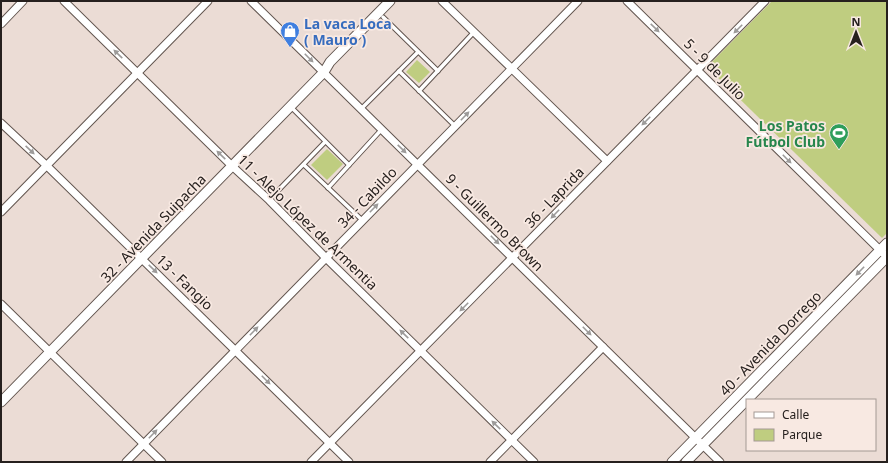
<svg xmlns="http://www.w3.org/2000/svg" width="888" height="463" viewBox="0 0 888 463" font-family="'Noto Sans',sans-serif">
<style>
.green{fill:#bfcd80}
.lines{fill:none;stroke-linecap:round;stroke-linejoin:round}
.service-casing{stroke:#62554f;stroke-width:5.5}
.minor-casing{stroke:#62554f;stroke-width:9}
.tertiary-casing{stroke:#62554f;stroke-width:11}
.service{stroke:#fff;stroke-width:3.5}
.minor{stroke:#fff;stroke-width:7}
.tertiary{stroke:#fff;stroke-width:9}
.oneway{fill:#9d9b9a}
.labels{text-anchor:middle;dominant-baseline:central;stroke-width:3.5;stroke-linejoin:round;paint-order:stroke}
.shop-label{font-size:14px;font-weight:bold;fill:#366cbe;stroke:#f8e9e2;text-anchor:start}
.street-label{font-size:14px;fill:#26201e;stroke:#f8e9e2}
.leisure-label{font-size:14px;font-weight:bold;fill:#27864d;stroke:#f8e9e2;text-anchor:end}
</style>
<rect width="100%" height="100%" fill="#ebdcd5"/>
<!-- green -->
<g class="green">
<path d="M772 1H887V233L882 238 707 67Z"/>
<path d="M417 60 430 72 419 83 406 72Z"/>
<path d="M327 149 343 164 327 180 311 165Z"/>
</g>
<g class="lines">
<!-- service casing -->
<g class="service-casing">
<g id="service">
<path d="M383 17 438 71"/>
<path d="M399 71 455 126"/>
<path d="M419 91 474 32"/>
<path d="M291 107 349 165"/>
<path d="M361 109 418 52"/>
<path d="M304 165 362 220"/>
<path d="M328 188 382 129"/>
<path d="M269 200 325 142"/>
</g>
</g>
<!-- minor casing -->
<g class="minor-casing">
<g id="minor">
<path d="M64 1 232 166 269 200 326 258 534 462"/>
<path d="M251 1 720 462"/>
<path d="M442 1 607 161"/>
<path d="M627 1 887 257"/>
<path d="M1 24 23 1"/>
<path d="M1 123 46 165 349 462"/>
<path d="M1 212 208 1"/>
<path d="M1 304 162 462"/>
<path d="M126 462 578 1"/>
<path d="M311 462 765 1"/>
<path d="M490 462 603 347"/>
</g>
</g>
<!-- tertiary casing -->
<g class="tertiary-casing">
<g id="tertiary">
<path d="M1 402 324 72 330 62 390 1"/>
<path d="M672 462 887 243"/>
<path d="M686 462 887 257"/>
</g>
</g>
<!-- service -->
<use href="#service" class="service"/>
<!-- minor -->
<use href="#minor" class="minor"/>
<!-- tertiary -->
<use href="#tertiary" class="tertiary"/>
</g>
<!-- one-way arrows -->
<defs><path id="oneway-solid" d="M-6-.8H1V-3.2L6.5 0L1 3.2V.8H-6Z"/></defs>
<g class="oneway">
<use href="#oneway-solid" transform="translate(655 28) rotate(44)"/>
<use href="#oneway-solid" transform="translate(738 29) rotate(135)"/>
<use href="#oneway-solid" transform="translate(118 54) rotate(-136)"/>
<use href="#oneway-solid" transform="translate(309 58) rotate(45)"/>
<use href="#oneway-solid" transform="translate(465 116) rotate(-46)"/>
<use href="#oneway-solid" transform="translate(646 121) rotate(135)"/>
<use href="#oneway-solid" transform="translate(402 149) rotate(44)"/>
<use href="#oneway-solid" transform="translate(30 150) rotate(43)"/>
<use href="#oneway-solid" transform="translate(221 155) rotate(-136)"/>
<use href="#oneway-solid" transform="translate(787 159) rotate(45)"/>
<use href="#oneway-solid" transform="translate(374 208) rotate(-46)"/>
<use href="#oneway-solid" transform="translate(555 214) rotate(134)"/>
<use href="#oneway-solid" transform="translate(495 240) rotate(45)"/>
<use href="#oneway-solid" transform="translate(153 269) rotate(44)"/>
<use href="#oneway-solid" transform="translate(860 271) rotate(134)"/>
<use href="#oneway-solid" transform="translate(464 307) rotate(135)"/>
<use href="#oneway-solid" transform="translate(254 331) rotate(-46)"/>
<use href="#oneway-solid" transform="translate(587 331) rotate(45)"/>
<use href="#oneway-solid" transform="translate(404 334) rotate(-136)"/>
<use href="#oneway-solid" transform="translate(266 380) rotate(45)"/>
<use href="#oneway-solid" transform="translate(496 425) rotate(-136)"/>
<use href="#oneway-solid" transform="translate(153 434) rotate(-46)"/>
</g>
<!-- icons -->
<defs>
<g id="shop-pin" transform="scale(1)"><path d="M0 17L-7.5 6A9.5 9.5 0 1 1 7.5 6Z" fill="#3f7fe0" stroke="#f8e9e2"/><path d="M-5-2.5h2.3a2.7 3.5 0 0 1 5.4 0H5L5.5 6h-11ZM-1.5-2.5h3a1.5 2.3 0 0 0-3 0Z" fill="#fff"/></g>
<g id="stadium-pin" transform="scale(1)"><path d="M0 17L-7.5 6A9.5 9.5 0 1 1 7.5 6Z" fill="#2e9e5b" stroke="#f8e9e2"/><path d="M0-5a6.5 5 0 1 0 0 10a6.5 5 0 1 0 0-10ZM-3.5-1.8h7v3.6h-7Z" fill="#fff"/></g>
</defs>
<g fill-rule="evenodd">
<use href="#shop-pin" x="290" y="31"/>
<use href="#stadium-pin" x="839" y="133"/>
</g>
<g class="labels">
<!-- shop labels -->
<g class="shop-label">
<text x="304" y="23">La vaca Loca<tspan x="304" dy="16">( Mauro )</tspan></text>
</g>
<!-- street labels -->
<g class="street-label">
<text transform="translate(715 69) rotate(45)">5 - 9 de Julio</text>
<text transform="translate(367 197) rotate(-46)">34 - Cabildo</text>
<text transform="translate(554 197) rotate(-46)">36 - Laprida</text>
<text transform="translate(308 222) rotate(44)">11 - Alejo López de Armentia</text>
<text transform="translate(495 222) rotate(45)">9 - Guillermo Brown</text>
<text transform="translate(153 228) rotate(-46)">32 - Avenida Suipacha</text>
<text transform="translate(185 282) rotate(44)">13 - Fangio</text>
<text transform="translate(770 343) rotate(-46)">40 - Avenida Dorrego</text>
</g>
<!-- leisure labels -->
<g class="leisure-label">
<text x="825" y="125">Los Patos<tspan x="825" dy="16">Fútbol Club</tspan></text>
</g>
</g>
<!-- border -->
<rect width="888" height="463" fill="none" stroke="#26201e" stroke-width="4"/>
<!-- legend -->
<rect x="746" y="399" width="130" height="52" fill="#f8e9e2" stroke="#a49994"/>
<rect x="754" y="412" width="20" height="6" fill="#ffffff" stroke="#a49994"/>
<text x="782" y="419" font-size="12" fill="#26201e">Calle</text>
<rect x="754" y="429" width="20" height="12" fill="#bfcd80" stroke="#a49994"/>
<text x="782" y="439" font-size="12" fill="#26201e">Parque</text>
<!-- north arrow -->
<g transform="translate(856 32)" stroke="#f8e9e2" stroke-width="3" paint-order="stroke">
<path d="M0-3L7 15L0 10L-7 15Z" fill="#26201e"/>
<text y="-6" font-size="11" font-weight="bold" text-anchor="middle" fill="#26201e">N</text>
</g>
</svg>
